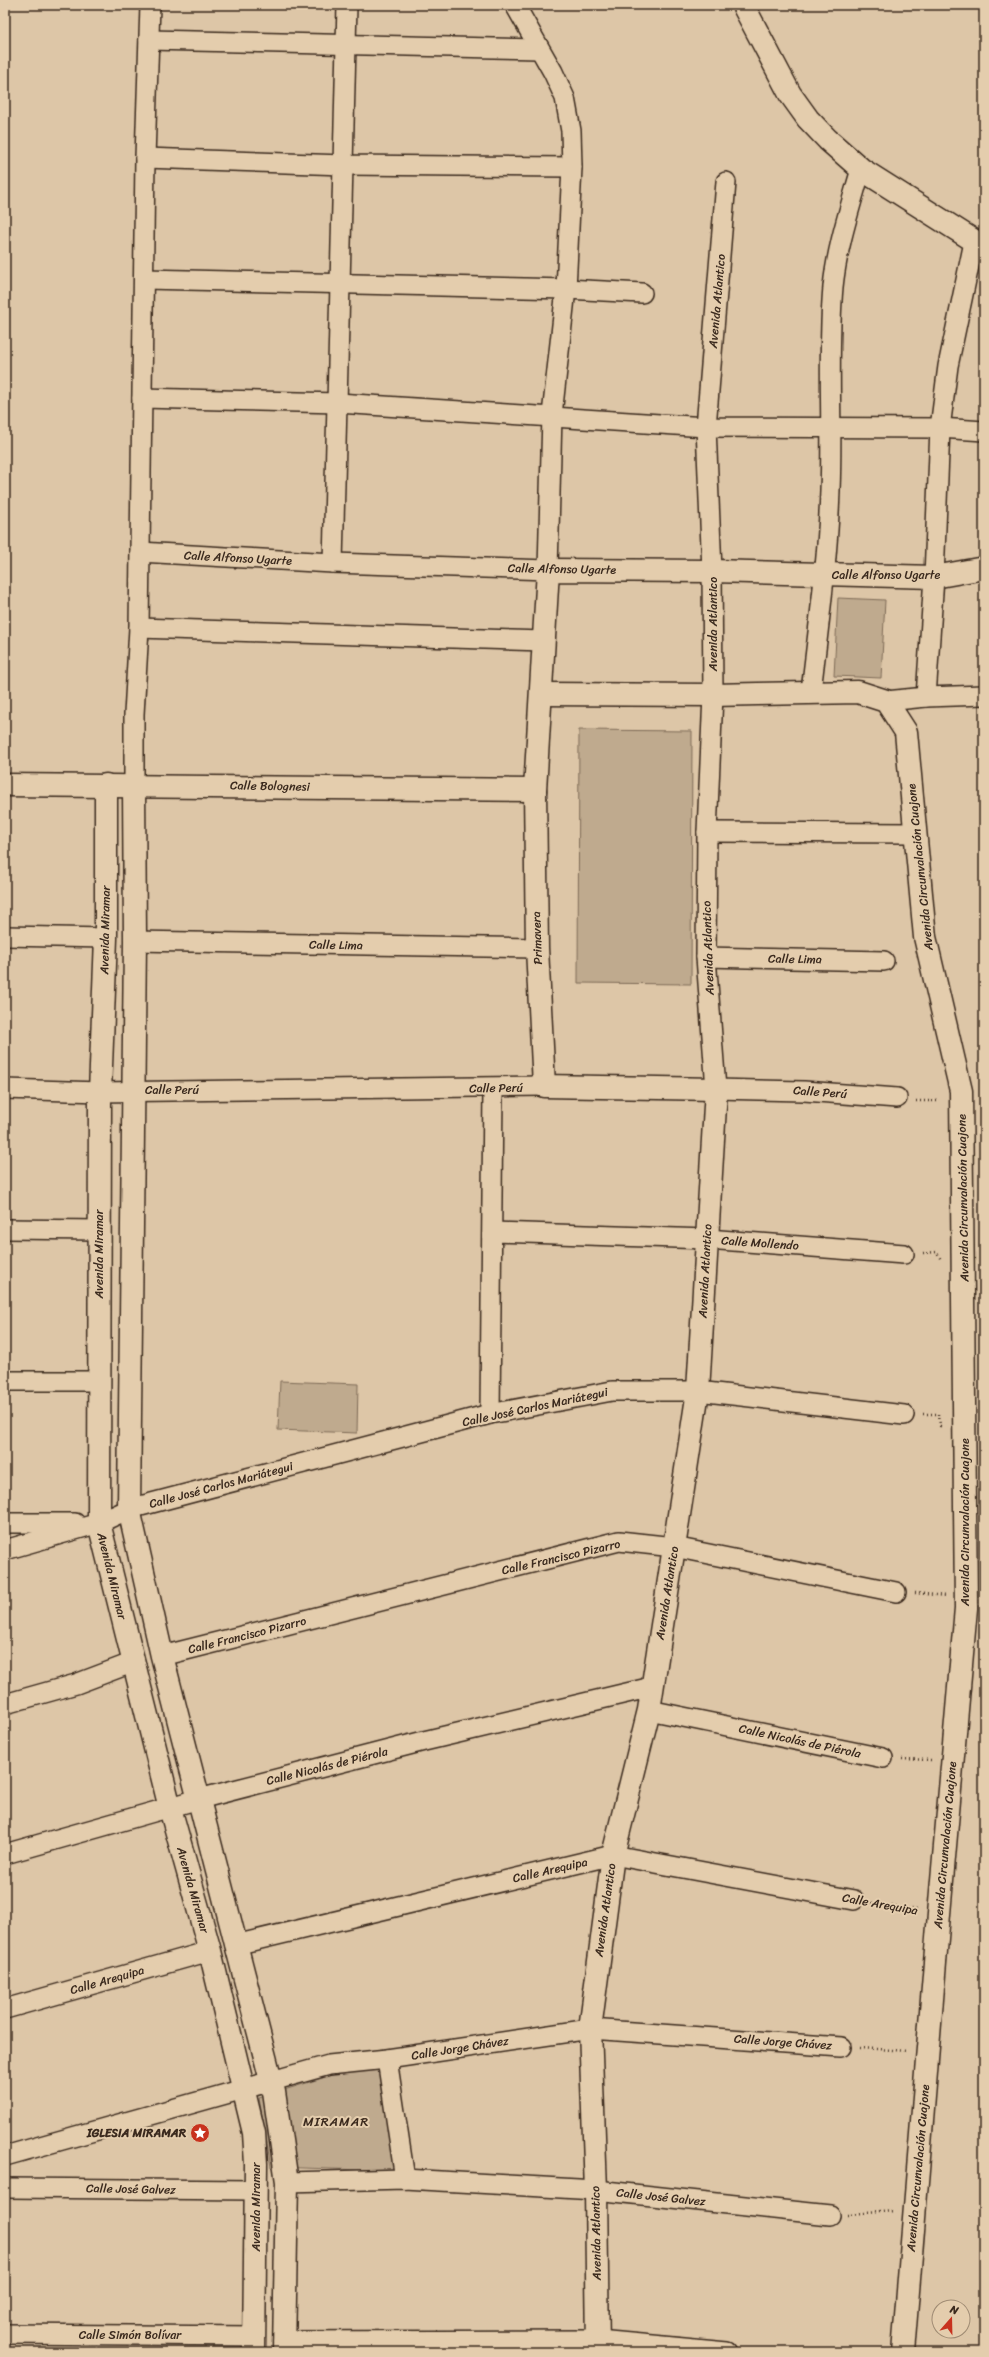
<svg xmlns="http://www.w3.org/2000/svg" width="989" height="2357" viewBox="0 0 989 2357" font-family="Sriracha,sans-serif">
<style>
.green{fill:#bfaa8e;stroke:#7d6a56}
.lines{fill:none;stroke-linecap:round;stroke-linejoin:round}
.minor-casing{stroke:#3b2a1e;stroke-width:22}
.tertiary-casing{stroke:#3b2a1e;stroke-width:25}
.secondary-casing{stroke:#3b2a1e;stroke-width:25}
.path{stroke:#3b2a1e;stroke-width:2.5;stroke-dasharray:1 3;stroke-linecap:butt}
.minor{stroke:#e4cdad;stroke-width:19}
.tertiary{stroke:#e4cdad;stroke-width:22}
.secondary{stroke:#e4cdad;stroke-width:22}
.labels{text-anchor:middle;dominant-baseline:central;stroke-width:4;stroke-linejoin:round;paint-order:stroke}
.street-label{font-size:12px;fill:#3b2a1e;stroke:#e4cdad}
.poi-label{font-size:12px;font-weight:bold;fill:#3b2a1e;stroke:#e4cdad;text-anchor:end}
.neighbourhood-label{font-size:13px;letter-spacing:1px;fill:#3b2a1e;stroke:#e4cdad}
</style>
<rect width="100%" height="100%" fill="#ddc6a7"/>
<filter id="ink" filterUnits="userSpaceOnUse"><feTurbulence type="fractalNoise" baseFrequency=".025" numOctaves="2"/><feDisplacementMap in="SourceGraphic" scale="8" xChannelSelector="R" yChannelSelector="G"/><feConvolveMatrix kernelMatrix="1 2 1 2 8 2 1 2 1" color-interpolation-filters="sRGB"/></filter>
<g filter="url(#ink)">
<!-- green -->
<g class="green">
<path d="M838 598 885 600 881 678 834 676Z"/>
<path d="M579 730 692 731 691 984 578 983Z"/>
<path d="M280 1381 358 1384 357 1433 278 1430Z"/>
<path d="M373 2062 381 2066 395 2171 271 2167 259 2098Z"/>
</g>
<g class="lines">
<!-- minor casing -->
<g class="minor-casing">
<g id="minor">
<path d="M149 40 539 49"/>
<path d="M145 158 344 165 572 167"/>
<path d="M726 182 706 427 712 571 713 695 707 832 706 957 716 1089 804 1091 897 1098"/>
<path d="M145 279 566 289 642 293"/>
<path d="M142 398 338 403 706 427 940 428 984 431"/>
<path d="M140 552 333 563 548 570 552 415 566 289 572 167 571 131 565 98 553 72 515 5"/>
<path d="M333 563 347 5"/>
<path d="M139 628 544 641"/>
<path d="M811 691C819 624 828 557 830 490 833 422 827 354 833 287 837 247 850 208 861 169"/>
<path d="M926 697 934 577 940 428 948 366 974 242"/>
<path d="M886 701 926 697 984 695"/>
<path d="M134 785V714L139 628 145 158 150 5"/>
<path d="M707 832 914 833"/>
<path d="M5 936 106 938"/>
<path d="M135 941 537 948"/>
<path d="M706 957 884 961"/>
<path d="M5 1089 100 1092 544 1086"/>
<path d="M5 1229 99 1230"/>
<path d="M493 1232 707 1239 904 1254"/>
<path d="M5 1381H98"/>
<path d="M490 1414 493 1088"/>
<path d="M5 1523H75"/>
<path d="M5 1550 99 1523 129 1509 490 1414 612 1391H698L904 1415"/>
<path d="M162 1656 619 1541 674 1547 896 1592"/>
<path d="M5 1704 76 1684 134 1662"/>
<path d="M649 1710 883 1758"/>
<path d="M5 1854 199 1799 424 1741 652 1687"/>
<path d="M235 1945 613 1855 854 1900"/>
<path d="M5 2009 210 1951"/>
<path d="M387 2059 405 2179"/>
<path d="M5 2156 329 2065 387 2059 590 2029 841 2047"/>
<path d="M287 2182 405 2179 596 2190 830 2215"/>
<path d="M5 2188 256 2190"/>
<path d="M5 2334 255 2336"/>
<path d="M283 2341 598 2340 727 2352"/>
</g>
</g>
<!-- tertiary casing -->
<g class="tertiary-casing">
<path id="tertiary" d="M535 790 537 948 544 1086 716 1089 698 1391 649 1710 613 1855 590 2029 596 2190 598 2352"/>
</g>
<!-- secondary casing -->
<g class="secondary-casing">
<g id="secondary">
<path d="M743 5 790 94 808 119 828 140 861 169 984 247"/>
<path d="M542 694 713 695 858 692 886 701 906 732 925 937 961 1091 966 1608 939 1914 903 2352"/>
<path d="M5 785 535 790 548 570 712 571 934 577 984 568"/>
<path d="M106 785V938L100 1092 99 1523 170 1808 210 1951 254 2133 256 2164 254 2352"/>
<path d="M134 785 135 941 129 1509 162 1656 274 2092 287 2182 284 2352"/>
</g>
</g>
<!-- path -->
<g class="path">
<path d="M916 1101H940"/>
<path d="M923 1253 937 1252 941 1260"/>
<path d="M923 1414H939L940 1426H943"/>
<path d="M915 1593 946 1596"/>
<path d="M902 1759 933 1760"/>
<path d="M872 1903 918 1910"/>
<path d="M860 2048 907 2051"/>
<path d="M848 2214 895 2211"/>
</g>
<!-- minor -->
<use href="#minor" class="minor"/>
<!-- tertiary -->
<use href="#tertiary" class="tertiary"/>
<!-- secondary -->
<use href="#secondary" class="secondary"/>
</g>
</g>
<!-- icons -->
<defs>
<g id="sight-disc" transform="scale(1)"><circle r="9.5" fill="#c8321e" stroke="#e4cdad"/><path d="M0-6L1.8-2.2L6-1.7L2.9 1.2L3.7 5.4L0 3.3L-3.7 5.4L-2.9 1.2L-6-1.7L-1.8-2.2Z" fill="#fff"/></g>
</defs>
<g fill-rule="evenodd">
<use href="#sight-disc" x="200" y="2133"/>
</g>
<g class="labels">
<!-- street labels -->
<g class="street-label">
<text transform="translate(717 301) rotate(-85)">Avenida Atlantico</text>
<text transform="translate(238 558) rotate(3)">Calle Alfonso Ugarte</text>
<text transform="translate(562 569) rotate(1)">Calle Alfonso Ugarte</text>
<text x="886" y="575">Calle Alfonso Ugarte</text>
<text transform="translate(713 624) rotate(-90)">Avenida Atlantico</text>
<text transform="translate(270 786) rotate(1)">Calle Bolognesi</text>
<text transform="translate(920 867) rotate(-96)">Avenida Circunvalación Cuajone</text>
<text transform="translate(105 930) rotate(-89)">Avenida Miramar</text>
<text transform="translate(537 938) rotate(-92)">Primavera</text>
<text transform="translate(336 945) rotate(1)">Calle Lima</text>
<text transform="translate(708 948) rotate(-92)">Avenida Atlantico</text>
<text transform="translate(795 959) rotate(1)">Calle Lima</text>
<text transform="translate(496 1088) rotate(-1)">Calle Perú</text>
<text x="172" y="1090">Calle Perú</text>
<text transform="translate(820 1092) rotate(4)">Calle Perú</text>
<text transform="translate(963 1198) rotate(-91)">Avenida Circunvalación Cuajone</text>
<text transform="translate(760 1243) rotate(4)">Calle Mollendo</text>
<text transform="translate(99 1254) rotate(-90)">Avenida Miramar</text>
<text transform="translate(705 1271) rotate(-87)">Avenida Atlantico</text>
<text transform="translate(535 1407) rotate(-12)">Calle José Carlos Mariátegui</text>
<text transform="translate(221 1485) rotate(-15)">Calle José Carlos Mariátegui</text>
<text transform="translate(965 1522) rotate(-90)">Avenida Circunvalación Cuajone</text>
<text transform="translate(561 1557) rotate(-13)">Calle Francisco Pizarro</text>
<text transform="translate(112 1576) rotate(76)">Avenida Miramar</text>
<text transform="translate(667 1593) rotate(-81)">Avenida Atlantico</text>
<text transform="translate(247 1635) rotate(-14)">Calle Francisco Pizarro</text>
<text transform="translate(800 1741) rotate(12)">Calle Nicolás de Piérola</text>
<text transform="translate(327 1766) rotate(-14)">Calle Nicolás de Piérola</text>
<text transform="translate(945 1845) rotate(-85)">Avenida Circunvalación Cuajone</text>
<text transform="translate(550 1870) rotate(-13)">Calle Arequipa</text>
<text transform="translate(193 1890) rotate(74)">Avenida Miramar</text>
<text transform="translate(880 1904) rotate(10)">Calle Arequipa</text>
<text transform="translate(605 1910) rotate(-82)">Avenida Atlantico</text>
<text transform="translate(107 1980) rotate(-16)">Calle Arequipa</text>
<text transform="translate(783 2042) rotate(4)">Calle Jorge Chávez</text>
<text transform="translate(460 2048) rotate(-9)">Calle Jorge Chávez</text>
<text transform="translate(918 2168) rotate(-85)">Avenida Circunvalación Cuajone</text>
<text transform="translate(131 2189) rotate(1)">Calle José Galvez</text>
<text transform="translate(661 2197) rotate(6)">Calle José Galvez</text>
<text transform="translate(256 2207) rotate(-90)">Avenida Miramar</text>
<text transform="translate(596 2233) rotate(-91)">Avenida Atlantico</text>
<text x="130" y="2335">Calle Simón Bolívar</text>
</g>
<!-- poi labels -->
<g class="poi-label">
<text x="186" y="2133">IGLESIA MIRAMAR</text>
</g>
<!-- neighbourhood labels -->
<g class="neighbourhood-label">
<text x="336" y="2121">MIRAMAR</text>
</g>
</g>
<!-- margin -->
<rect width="989" height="2357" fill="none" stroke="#e4cdad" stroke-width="20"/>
<rect x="10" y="10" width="969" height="2337" fill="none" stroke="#3b2a1e" stroke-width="1.5" filter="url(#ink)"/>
<!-- north arrow -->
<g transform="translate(951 2319) rotate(20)"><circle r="19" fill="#e4cdad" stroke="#a08c74"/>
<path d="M0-3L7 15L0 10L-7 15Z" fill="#c8321e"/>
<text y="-6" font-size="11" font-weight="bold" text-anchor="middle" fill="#3b2a1e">N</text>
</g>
</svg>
